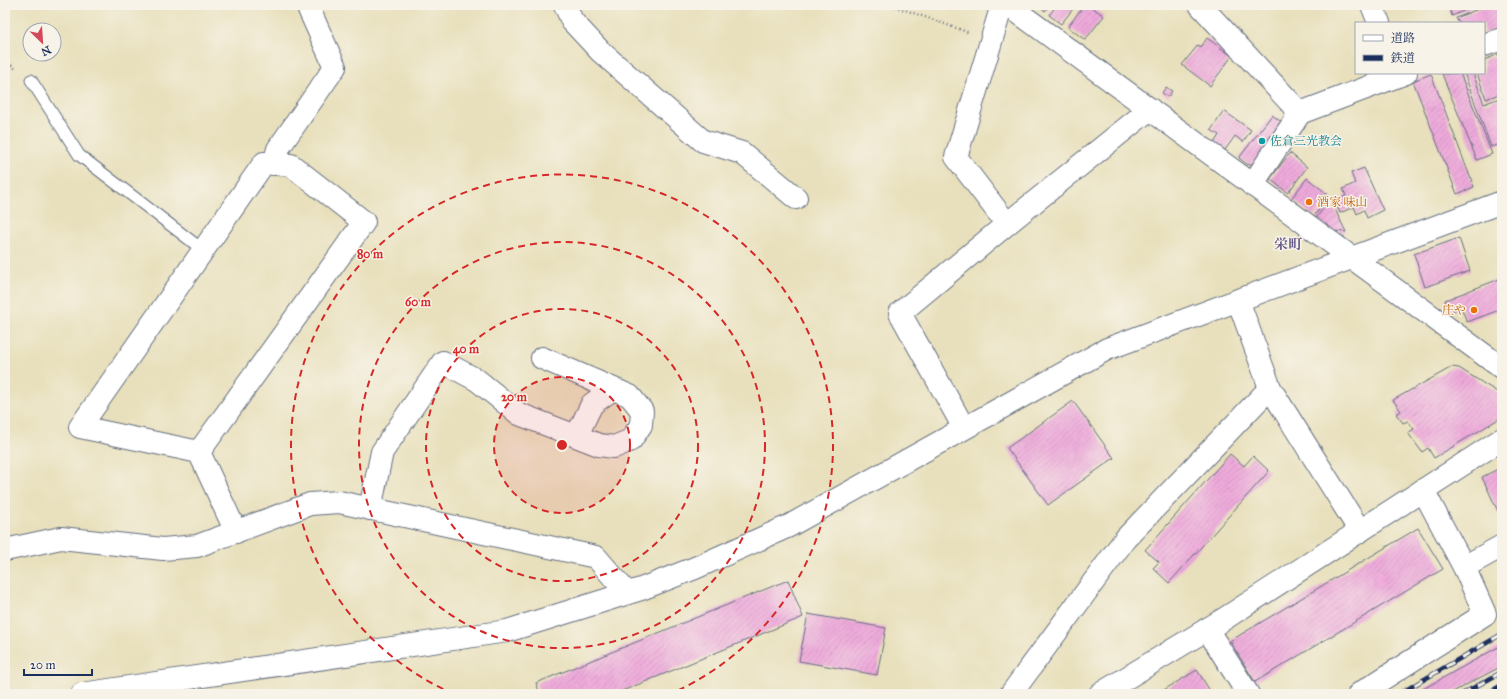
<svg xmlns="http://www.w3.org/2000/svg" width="1507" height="699" viewBox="0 0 1507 699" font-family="'IM FELL Great Primer','Noto Serif JP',serif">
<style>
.building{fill:url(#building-hatch)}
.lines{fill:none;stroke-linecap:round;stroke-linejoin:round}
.service-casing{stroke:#636d7f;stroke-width:13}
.minor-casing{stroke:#636d7f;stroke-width:24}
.tertiary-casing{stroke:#636d7f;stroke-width:24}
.path{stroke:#636d7f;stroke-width:2.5;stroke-dasharray:1 3;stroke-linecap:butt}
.service{stroke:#fff;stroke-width:11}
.minor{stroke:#fff;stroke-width:22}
.tertiary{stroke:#fff;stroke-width:22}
.rail-casing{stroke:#1b2f5e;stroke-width:4.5}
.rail{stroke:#f7f3e8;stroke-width:3;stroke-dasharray:9;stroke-linecap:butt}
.ring{fill:none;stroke:#d62828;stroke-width:2;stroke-dasharray:7 5}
.culture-dot{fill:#0f9aa8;stroke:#f7f3e8;stroke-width:1.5}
.food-dot{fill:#e8710a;stroke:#f7f3e8;stroke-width:1.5}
.labels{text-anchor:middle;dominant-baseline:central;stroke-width:3;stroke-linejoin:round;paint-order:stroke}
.culture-label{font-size:12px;fill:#0d838f;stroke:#f7f3e8;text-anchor:start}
.food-label{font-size:12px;fill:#c56008;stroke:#f7f3e8;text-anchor:start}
.quarter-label{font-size:14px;font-weight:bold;fill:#655a8a;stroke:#f7f3e8}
.centre{fill:#d62828;stroke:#f7f3e8;stroke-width:2}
.ring-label{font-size:12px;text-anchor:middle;font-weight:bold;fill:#d62828;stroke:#f7f3e8;stroke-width:3;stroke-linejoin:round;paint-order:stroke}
</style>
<defs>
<pattern id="building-hatch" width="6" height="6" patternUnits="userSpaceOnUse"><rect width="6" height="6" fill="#efaadb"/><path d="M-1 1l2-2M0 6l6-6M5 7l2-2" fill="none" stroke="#c18bb5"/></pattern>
</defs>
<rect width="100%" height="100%" fill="#f7f3e8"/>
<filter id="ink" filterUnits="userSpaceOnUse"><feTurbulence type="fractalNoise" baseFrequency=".025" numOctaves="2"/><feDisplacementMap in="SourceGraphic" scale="8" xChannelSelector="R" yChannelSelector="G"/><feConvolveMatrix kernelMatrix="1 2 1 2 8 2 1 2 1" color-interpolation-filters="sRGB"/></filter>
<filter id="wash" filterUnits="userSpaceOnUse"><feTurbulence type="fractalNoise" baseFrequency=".012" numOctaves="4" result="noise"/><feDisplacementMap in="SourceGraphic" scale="16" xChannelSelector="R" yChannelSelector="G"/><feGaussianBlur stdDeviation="0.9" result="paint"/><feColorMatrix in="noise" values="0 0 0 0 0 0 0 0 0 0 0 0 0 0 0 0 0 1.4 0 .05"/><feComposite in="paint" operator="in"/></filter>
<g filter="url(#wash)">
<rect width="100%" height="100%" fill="#e8e0bc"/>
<g id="blocks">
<!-- building -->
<g class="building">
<path d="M1036 5H1049L1045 11Z"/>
<path d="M1057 5H1076L1061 24 1049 15Z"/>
<path d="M1084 5H1089L1104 16 1085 40 1068 27Z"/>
<path d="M1448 5H1477L1452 16Z"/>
<path d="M1488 5H1502V27L1484 34V23H1459L1456 18Z"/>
<path d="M1207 38 1232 56 1210 86 1182 65 1198 45 1201 47Z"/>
<path d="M1502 53V93L1486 99 1477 73H1484V60Z"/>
<path d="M1460 73 1492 154 1477 160 1442 74Z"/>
<path d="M1464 73H1473L1484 104 1502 97V143L1491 147Z"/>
<path d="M1431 74 1474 187 1457 194 1413 81Z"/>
<path d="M1166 87 1172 91 1168 97 1162 93Z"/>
<path d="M1224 111 1251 130 1243 142 1235 136 1225 150 1214 143 1219 135 1211 130Z"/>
<path d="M1272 115 1283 123 1256 162 1248 165 1239 158Z"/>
<path d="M1290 153 1307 167 1288 193 1270 179Z"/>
<path d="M1364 168 1383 210 1367 218 1364 210 1357 214 1354 207 1340 213 1335 201 1346 196 1343 189 1355 183 1351 173Z"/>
<path d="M1307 178 1330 196 1314 216 1291 199Z"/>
<path d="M1330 199 1346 232 1331 231 1316 218Z"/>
<path d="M1459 238 1470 271 1425 287 1414 254Z"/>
<path d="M1502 278V309L1467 322 1461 307 1449 312 1445 300Z"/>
<path d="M1452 367 1459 368 1502 395V417L1434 458 1428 448 1422 452 1408 433 1414 429 1408 421 1403 423 1396 414 1401 411 1393 400Z"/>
<path d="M1073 401 1114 458 1048 505 1007 448Z"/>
<path d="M1230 454 1244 466 1253 456 1269 471 1169 583 1153 568 1159 562 1145 550Z"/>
<path d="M1502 467V520L1482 477Z"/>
<path d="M1418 528 1443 569 1255 682 1230 641Z"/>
<path d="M788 580 803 617 615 694H540L536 683Z"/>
<path d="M808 614 886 628 877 675 799 661Z"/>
<path d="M1502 645V666L1449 694H1414Z"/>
<path d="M1197 670 1212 694H1157Z"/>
</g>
</g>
</g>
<g filter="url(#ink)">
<use href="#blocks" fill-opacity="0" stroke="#636d7f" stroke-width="1"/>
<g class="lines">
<!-- service casing -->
<g class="service-casing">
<path id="service" d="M31 80 79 155 203 250"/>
</g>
<!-- minor casing -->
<g class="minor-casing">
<g id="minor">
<path d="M565 5 572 21 601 52 703 141 742 153 796 198"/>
<path d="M1002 5 956 157 1007 224"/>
<path d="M1008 5 1502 368"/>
<path d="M1200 5 1300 113 1406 73"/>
<path d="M1372 5 1379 23"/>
<path d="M1484 45 1502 39"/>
<path d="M274 164 278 149 335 67 307 5"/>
<path d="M1252 185 1300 113"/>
<path d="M1238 300 1270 388 1360 531"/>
<path d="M964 428 900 313 1007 224 1150 109"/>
<path d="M577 435 592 404 613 389"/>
<path d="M199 452 364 222 291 165 264 163 80 427 199 452 236 532"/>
<path d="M370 509 382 452 443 362 477 380 519 414 599 445 614 447 631 440 641 425 642 411 630 396 542 358"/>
<path d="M5 550 61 538 163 549 197 546 310 504 339 502 596 557 627 593"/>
<path d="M1464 567 1502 546"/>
<path d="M1207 629 1248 694"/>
<path d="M1011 694 1125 539 1270 388"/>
<path d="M1100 694 1224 619 1502 439"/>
<path d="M1359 694 1485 614 1464 567 1423 490"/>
</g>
</g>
<!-- tertiary casing -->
<g class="tertiary-casing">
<path id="tertiary" d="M82 694 507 631 641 589 695 568 789 526 1107 349 1502 202"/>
</g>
<!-- path -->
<g class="path">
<path d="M891 5 970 33"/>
<path d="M5 60 17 70"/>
</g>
<!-- service -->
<use href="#service" class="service"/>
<!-- minor -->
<use href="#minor" class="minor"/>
<!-- tertiary -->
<use href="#tertiary" class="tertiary"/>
<!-- rail casing -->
<g class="rail-casing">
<g id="rail">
<path d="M1399 694 1502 634"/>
<path d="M1462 694 1502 672"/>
<path d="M1486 694 1502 685"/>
</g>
</g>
<!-- rail -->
<use href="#rail" class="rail"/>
</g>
</g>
<!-- distance rings -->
<circle cx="562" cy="445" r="68" fill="#d62828" fill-opacity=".12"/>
<g class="ring">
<circle cx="562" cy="445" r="68"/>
<circle cx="562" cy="445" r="136"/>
<circle cx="562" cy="445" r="203"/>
<path d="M454 694A271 271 0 1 1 670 694"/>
</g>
<!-- markers -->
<circle class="culture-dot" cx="1262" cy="141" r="4"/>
<g class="food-dot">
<circle cx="1309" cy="202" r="4"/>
<circle cx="1474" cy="310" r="4"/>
</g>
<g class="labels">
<!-- culture labels -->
<g class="culture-label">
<text x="1270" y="141">佐倉三光教会</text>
</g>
<!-- food labels -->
<g class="food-label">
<text x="1317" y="202">酒家 味山</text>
<text x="1466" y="310" text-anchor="end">庄や</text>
</g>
<!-- quarter labels -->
<g class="quarter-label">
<text x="1288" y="244">栄町</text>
</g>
</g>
<circle cx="562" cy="445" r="6" class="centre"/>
<g class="ring-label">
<text x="370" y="258">80 m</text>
<text x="418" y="306">60 m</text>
<text x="466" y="353">40 m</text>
<text x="514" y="401">20 m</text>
</g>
<!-- margin -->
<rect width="1507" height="699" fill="none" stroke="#f7f3e8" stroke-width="20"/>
<!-- legend -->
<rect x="1355" y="22" width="130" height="52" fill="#f7f3e8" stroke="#9fa5b1"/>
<rect x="1363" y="35" width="20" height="6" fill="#ffffff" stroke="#9fa5b1"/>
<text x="1391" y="42" font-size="12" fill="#1b2f5e">道路</text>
<rect x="1363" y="55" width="20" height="6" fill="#1b2f5e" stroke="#9fa5b1"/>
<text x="1391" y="62" font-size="12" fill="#1b2f5e">鉄道</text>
<!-- north arrow -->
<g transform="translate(42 42) rotate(155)"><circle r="19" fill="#f7f3e8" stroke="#9fa5b1"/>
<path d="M0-3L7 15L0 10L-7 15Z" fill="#d1495b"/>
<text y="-6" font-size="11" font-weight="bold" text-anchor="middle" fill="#1b2f5e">N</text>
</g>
<!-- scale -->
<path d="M24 669v6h68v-6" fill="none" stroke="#1b2f5e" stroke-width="2"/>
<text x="30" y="669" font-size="12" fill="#1b2f5e" stroke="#f7f3e8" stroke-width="3" paint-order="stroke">20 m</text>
</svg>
